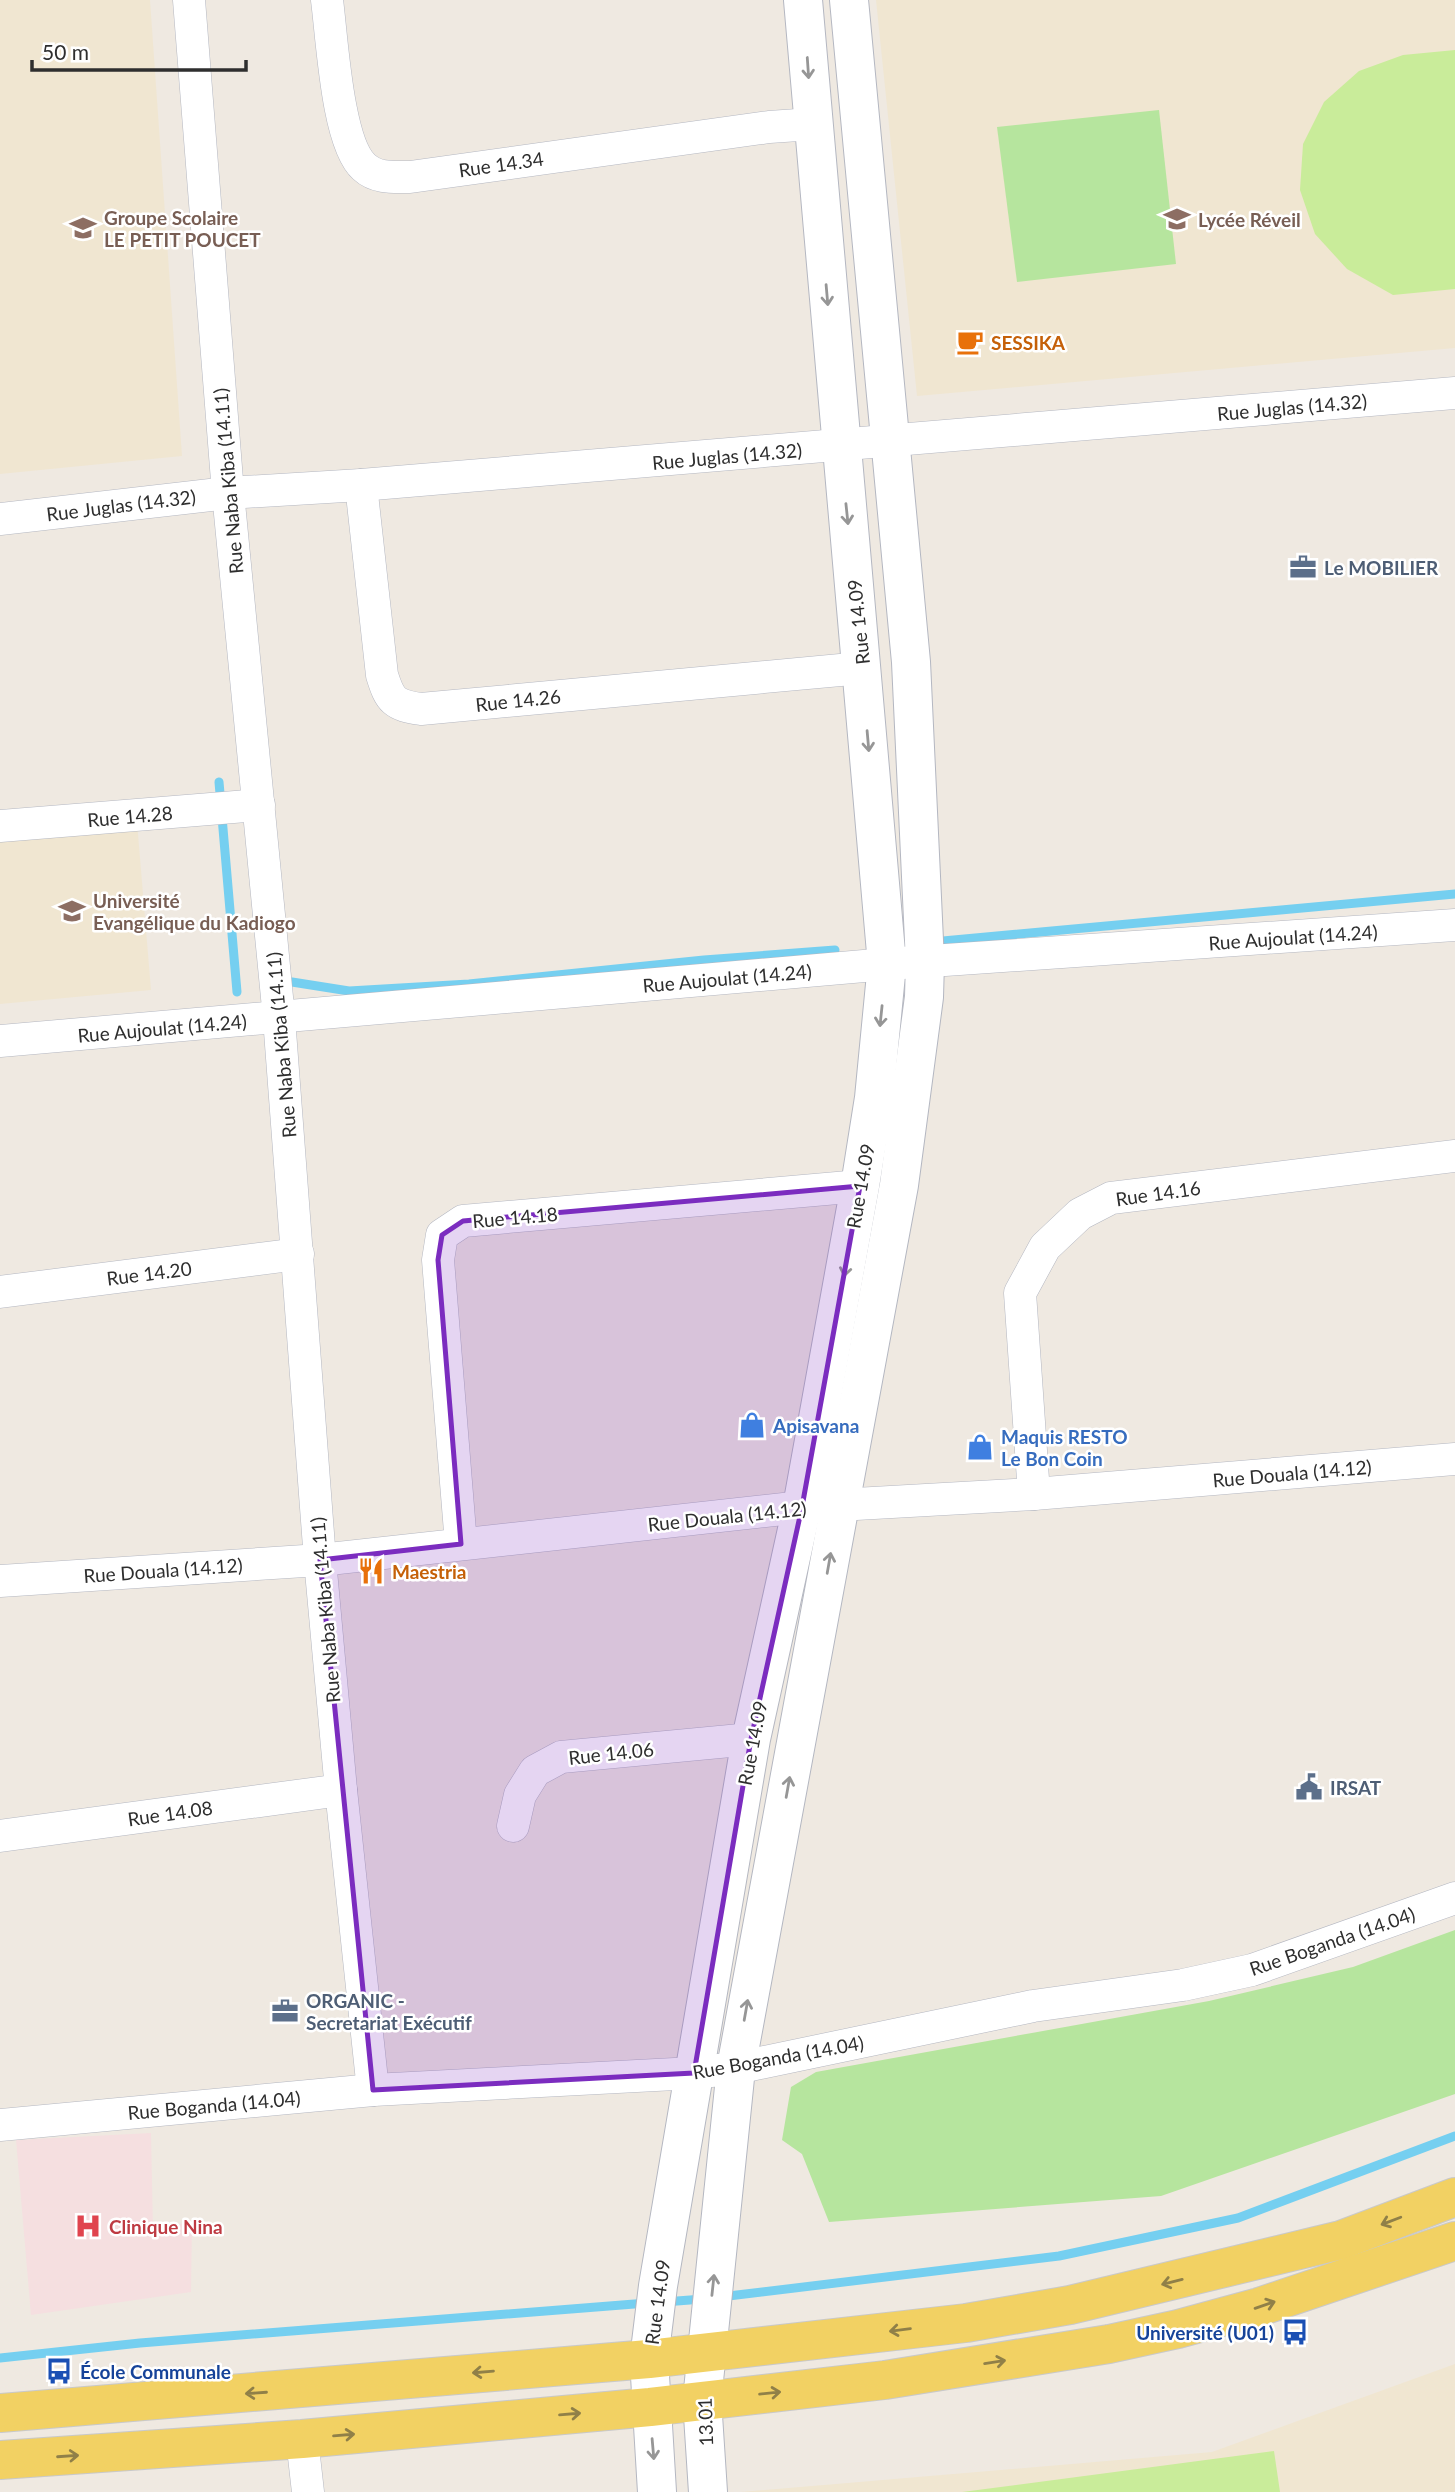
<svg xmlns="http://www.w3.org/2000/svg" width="1455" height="2492" viewBox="0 0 1455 2492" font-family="Lato,sans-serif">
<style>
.education{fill:#f0e6d1}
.medical{fill:#f5dfe0}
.green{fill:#b6e59e}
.pitch{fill:#c9ec9a}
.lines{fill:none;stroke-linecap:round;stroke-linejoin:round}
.stream{stroke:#75cff0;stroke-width:9}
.minor-casing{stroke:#b4b7c1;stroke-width:33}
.tertiary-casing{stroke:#b4b7c1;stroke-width:40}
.primary-casing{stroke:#c9c9c9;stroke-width:40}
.minor{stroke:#fff;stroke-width:32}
.tertiary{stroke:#fff;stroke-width:38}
.primary{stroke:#f2d163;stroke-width:38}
.oneway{stroke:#969696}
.oneway2{stroke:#908048}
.marked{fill:#7b2cbf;fill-opacity:0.2;stroke:#7b2cbf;stroke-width:5;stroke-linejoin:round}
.labels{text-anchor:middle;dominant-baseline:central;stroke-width:5;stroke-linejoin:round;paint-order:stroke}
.street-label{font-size:19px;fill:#2e2e2e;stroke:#fff}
.education-label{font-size:19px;font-weight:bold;fill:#785e54;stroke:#fff;text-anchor:start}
.food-label{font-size:19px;font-weight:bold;fill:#c56008;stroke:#fff;text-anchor:start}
.service-label{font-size:19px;font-weight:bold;fill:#4e5e75;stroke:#fff;text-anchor:start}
.shop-label{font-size:19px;font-weight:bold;fill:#366cbe;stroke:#fff;text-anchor:start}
.health-label{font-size:19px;font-weight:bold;fill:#be3a42;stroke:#fff;text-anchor:start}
.transit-label{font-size:19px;font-weight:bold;fill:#164399;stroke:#fff;text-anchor:end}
</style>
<rect width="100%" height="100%" fill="#efe9e1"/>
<!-- education -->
<g class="education">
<path d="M0 0H150L182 456 0 474Z"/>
<path d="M876 0H1455V348L917 396Z"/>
<path d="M137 822 151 990 0 1004V833Z"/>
<path d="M1455 2364V2492H741L1212 2452Z"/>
</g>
<!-- medical -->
<path class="medical" d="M151 2133 153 2231 192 2221 191 2292 31 2315 16 2140Z"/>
<!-- green -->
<g class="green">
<path d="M1159 110 1176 264 1017 282 997 127Z"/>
<path d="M1455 1930V2094L1161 2196 829 2222 802 2154 782 2140 791 2087 816 2072 1209 2001 1353 1967Z"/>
</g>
<!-- pitch -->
<g class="pitch">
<path d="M1455 50V289L1393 295 1347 269 1315 234 1300 190 1303 144 1324 102 1359 71 1403 55Z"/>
<path d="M1274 2451 1280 2492H962Z"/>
</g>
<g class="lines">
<!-- stream -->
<g class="stream">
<path d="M219 782 237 992"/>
<path d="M932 942 1455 894"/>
<path d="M292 982 349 991 469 984 704 960 835 950"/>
<path d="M720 2297 1059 2256 1238 2218 1455 2136"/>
<path d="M664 2302 703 2299"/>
<path d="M0 2358 140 2343 647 2303"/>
</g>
<!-- minor casing -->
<g class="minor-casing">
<g id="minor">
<path d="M189 0 228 493 279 1018 320 1560 341 1790 373 2090"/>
<path d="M327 0C332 37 337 143 364 167 377 179 394 177 410 177L769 127 813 124"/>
<path d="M361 485 382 675C390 701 394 705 421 709L862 668"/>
<path d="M0 519 228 493 361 485 1455 393"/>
<path d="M0 826 259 805"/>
<path d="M0 1041 887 964 1455 925"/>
<path d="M0 1292 298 1254"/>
<path d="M1034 1494 1020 1293 1045 1247 1080 1214 1111 1198 1455 1156"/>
<path d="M461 1544 438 1260 442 1235 463 1221 860 1186"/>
<path d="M0 1581 320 1560 802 1507 1034 1494 1455 1459"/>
<path d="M513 1826 520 1795 535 1771 561 1757 751 1739"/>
<path d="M0 1836 341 1790"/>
<path d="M0 2125 373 2090 694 2073 736 2068 1033 2006 1183 1985 1252 1970 1455 1898"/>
<path d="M302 2439 308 2492"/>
</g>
</g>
<!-- tertiary casing -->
<g class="tertiary-casing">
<g id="tertiary">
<path d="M657 2492 649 2359 658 2286 751 1739 802 1507 860 1186 874 1098 887 964 803 0"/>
<path d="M708 2492 702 2400 736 2068 899 1185 924 997 925 962 911 662 849 0"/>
</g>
</g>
<!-- primary casing -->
<g class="primary-casing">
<g id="primary">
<path d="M0 2413 649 2359 966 2323 1070 2305 1341 2240 1455 2197"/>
<path d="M0 2460 302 2439 650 2407 885 2380 1109 2344 1178 2329 1259 2307 1455 2241"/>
</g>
</g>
<!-- minor -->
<use href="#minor" class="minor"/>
<!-- tertiary -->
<use href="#tertiary" class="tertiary"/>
<!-- primary -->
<use href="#primary" class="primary"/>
</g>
<!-- one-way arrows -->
<defs><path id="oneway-shaft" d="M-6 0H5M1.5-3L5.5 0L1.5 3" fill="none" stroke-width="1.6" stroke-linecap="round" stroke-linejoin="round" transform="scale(1.75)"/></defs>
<g class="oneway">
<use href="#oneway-shaft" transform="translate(808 68) rotate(86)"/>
<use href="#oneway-shaft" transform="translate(827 295) rotate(85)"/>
<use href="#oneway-shaft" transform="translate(847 514) rotate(84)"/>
<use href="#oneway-shaft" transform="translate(868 741) rotate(85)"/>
<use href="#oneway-shaft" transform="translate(881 1016) rotate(96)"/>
<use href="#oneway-shaft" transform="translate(846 1266) rotate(100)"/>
<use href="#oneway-shaft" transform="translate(829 1563) rotate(-80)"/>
<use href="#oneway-shaft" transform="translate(788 1787) rotate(-80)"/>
<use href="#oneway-shaft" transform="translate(746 2010) rotate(-80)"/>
<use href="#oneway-shaft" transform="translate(713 2285) rotate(-84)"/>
<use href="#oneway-shaft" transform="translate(653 2449) rotate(85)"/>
</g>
<g class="oneway2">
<use href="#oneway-shaft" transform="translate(1391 2221) rotate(159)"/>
<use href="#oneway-shaft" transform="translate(1172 2282) rotate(166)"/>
<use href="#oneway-shaft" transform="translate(1265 2305) rotate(-19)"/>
<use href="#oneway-shaft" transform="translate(900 2330) rotate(173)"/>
<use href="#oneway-shaft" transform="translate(995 2362) rotate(-9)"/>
<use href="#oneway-shaft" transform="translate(483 2372) rotate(175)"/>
<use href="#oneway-shaft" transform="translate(256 2393) rotate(176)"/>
<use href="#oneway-shaft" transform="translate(770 2393) rotate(-6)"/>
<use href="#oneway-shaft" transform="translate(570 2414) rotate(-5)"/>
<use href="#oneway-shaft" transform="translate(344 2435) rotate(-5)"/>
<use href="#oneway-shaft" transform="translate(68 2456) rotate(-4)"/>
</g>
<!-- marked area -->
<path class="marked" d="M860 1186 802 1507 751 1739 694 2073 373 2090 320 1560 461 1544 438 1260 442 1235 463 1221Z"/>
<!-- icons -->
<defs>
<g id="school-bare" transform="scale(2.1)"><path d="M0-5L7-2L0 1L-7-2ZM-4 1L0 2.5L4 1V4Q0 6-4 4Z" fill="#8d6e63" stroke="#fff" stroke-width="2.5" paint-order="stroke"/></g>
<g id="cafe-bare" transform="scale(2.1)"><path d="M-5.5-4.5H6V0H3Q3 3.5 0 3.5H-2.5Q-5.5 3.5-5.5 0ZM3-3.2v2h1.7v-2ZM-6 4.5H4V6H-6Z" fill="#e8710a" stroke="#fff" stroke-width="2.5" paint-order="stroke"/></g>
<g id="office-bare" transform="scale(2.1)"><path d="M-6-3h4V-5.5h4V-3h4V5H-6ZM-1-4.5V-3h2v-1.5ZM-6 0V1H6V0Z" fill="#5c6f8a" stroke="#fff" stroke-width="2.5" paint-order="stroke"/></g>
<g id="university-bare" transform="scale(2.1)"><path d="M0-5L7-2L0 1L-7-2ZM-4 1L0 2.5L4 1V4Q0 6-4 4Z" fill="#8d6e63" stroke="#fff" stroke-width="2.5" paint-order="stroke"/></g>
<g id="shop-bare" transform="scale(2.1)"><path d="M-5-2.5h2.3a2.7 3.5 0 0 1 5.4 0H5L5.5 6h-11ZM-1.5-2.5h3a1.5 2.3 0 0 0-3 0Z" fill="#3f7fe0" stroke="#fff" stroke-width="2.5" paint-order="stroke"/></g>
<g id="restaurant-bare" transform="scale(2.1)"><path d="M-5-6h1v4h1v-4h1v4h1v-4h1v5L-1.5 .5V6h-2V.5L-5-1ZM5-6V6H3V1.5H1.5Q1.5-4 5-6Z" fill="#e8710a" stroke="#fff" stroke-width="2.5" paint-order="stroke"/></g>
<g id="civic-bare" transform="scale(2.1)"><path d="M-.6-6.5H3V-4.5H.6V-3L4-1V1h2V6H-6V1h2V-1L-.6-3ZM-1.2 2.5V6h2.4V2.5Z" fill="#5c6f8a" stroke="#fff" stroke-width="2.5" paint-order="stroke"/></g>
<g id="hospital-bare" transform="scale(2.1)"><path d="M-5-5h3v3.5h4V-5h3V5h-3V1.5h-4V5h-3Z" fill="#e0444e" stroke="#fff" stroke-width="2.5" paint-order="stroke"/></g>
<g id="bus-bare" transform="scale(2.1)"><path d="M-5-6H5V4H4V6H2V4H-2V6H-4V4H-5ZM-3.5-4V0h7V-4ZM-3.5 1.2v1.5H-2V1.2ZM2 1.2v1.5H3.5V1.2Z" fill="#1a4fb4" stroke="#fff" stroke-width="2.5" paint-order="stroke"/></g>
</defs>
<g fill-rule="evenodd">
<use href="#school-bare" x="1177" y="219"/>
<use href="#school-bare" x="83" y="228"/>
<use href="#cafe-bare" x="970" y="342"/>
<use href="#office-bare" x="1303" y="567"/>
<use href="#university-bare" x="72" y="911"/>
<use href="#shop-bare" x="752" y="1425"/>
<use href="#shop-bare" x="980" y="1447"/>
<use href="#restaurant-bare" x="371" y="1571"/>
<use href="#civic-bare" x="1309" y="1787"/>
<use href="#office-bare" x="285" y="2011"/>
<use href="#hospital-bare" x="88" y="2226"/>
<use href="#bus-bare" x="1295" y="2332"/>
<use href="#bus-bare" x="59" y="2371"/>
</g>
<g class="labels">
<!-- street labels -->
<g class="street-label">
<text transform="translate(501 164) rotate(-8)">Rue 14.34</text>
<text transform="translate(1292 407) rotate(-5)">Rue Juglas (14.32)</text>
<text transform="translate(727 456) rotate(-5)">Rue Juglas (14.32)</text>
<text transform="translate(228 481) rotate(-95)">Rue Naba Kiba (14.11)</text>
<text transform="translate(121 505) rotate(-7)">Rue Juglas (14.32)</text>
<text transform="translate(858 622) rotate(-96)">Rue 14.09</text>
<text transform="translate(518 700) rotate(-6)">Rue 14.26</text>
<text transform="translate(130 816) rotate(-5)">Rue 14.28</text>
<text transform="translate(1293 937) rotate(-4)">Rue Aujoulat (14.24)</text>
<text transform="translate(727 978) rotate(-5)">Rue Aujoulat (14.24)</text>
<text transform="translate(162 1028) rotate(-5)">Rue Aujoulat (14.24)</text>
<text transform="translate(281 1045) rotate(-95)">Rue Naba Kiba (14.11)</text>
<text transform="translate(860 1186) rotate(-80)">Rue 14.09</text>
<text transform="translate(1158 1193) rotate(-8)">Rue 14.16</text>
<text transform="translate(515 1217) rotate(-5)">Rue 14.18</text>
<text transform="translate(149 1273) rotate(-7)">Rue 14.20</text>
<text transform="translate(1292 1473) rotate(-5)">Rue Douala (14.12)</text>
<text transform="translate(727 1516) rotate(-6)">Rue Douala (14.12)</text>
<text transform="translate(163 1570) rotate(-4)">Rue Douala (14.12)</text>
<text transform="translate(325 1610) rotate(-95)">Rue Naba Kiba (14.11)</text>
<text transform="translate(752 1743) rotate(-79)">Rue 14.09</text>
<text transform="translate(611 1753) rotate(-6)">Rue 14.06</text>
<text transform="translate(170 1813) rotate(-8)">Rue 14.08</text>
<text transform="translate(1332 1941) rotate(-19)">Rue Boganda (14.04)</text>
<text transform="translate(778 2057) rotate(-10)">Rue Boganda (14.04)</text>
<text transform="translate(214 2105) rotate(-5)">Rue Boganda (14.04)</text>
<text transform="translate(657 2302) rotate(-82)">Rue 14.09</text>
<text transform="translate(705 2422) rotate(-92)">13.01</text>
</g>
<!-- education labels -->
<g class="education-label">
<text x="104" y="217">Groupe Scolaire<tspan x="104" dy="22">LE PETIT POUCET</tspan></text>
<text x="1198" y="219">Lycée Réveil</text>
<text x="93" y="900">Université<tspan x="93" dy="22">Evangélique du Kadiogo</tspan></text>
</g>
<!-- food labels -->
<g class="food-label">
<text x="991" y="342">SESSIKA</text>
<text x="392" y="1571">Maestria</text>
</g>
<!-- service labels -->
<g class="service-label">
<text x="1324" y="567">Le MOBILIER</text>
<text x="1330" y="1787">IRSAT</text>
<text x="306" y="2000">ORGANIC -<tspan x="306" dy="22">Secretariat Exécutif</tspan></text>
</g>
<!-- shop labels -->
<g class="shop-label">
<text x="773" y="1425">Apisavana</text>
<text x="1001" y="1436">Maquis RESTO<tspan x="1001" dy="22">Le Bon Coin</tspan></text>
</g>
<!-- health labels -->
<g class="health-label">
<text x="109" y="2226">Clinique Nina</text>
</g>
<!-- transit labels -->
<g class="transit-label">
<text x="1274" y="2332">Université (U01)</text>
<text x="80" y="2371" text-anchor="start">École Communale</text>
</g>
</g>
<!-- scale -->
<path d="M32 60v10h214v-10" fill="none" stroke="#2e2e2e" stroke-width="3.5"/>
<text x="42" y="60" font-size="21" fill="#2e2e2e" stroke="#ffffff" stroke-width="5" paint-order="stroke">50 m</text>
</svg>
